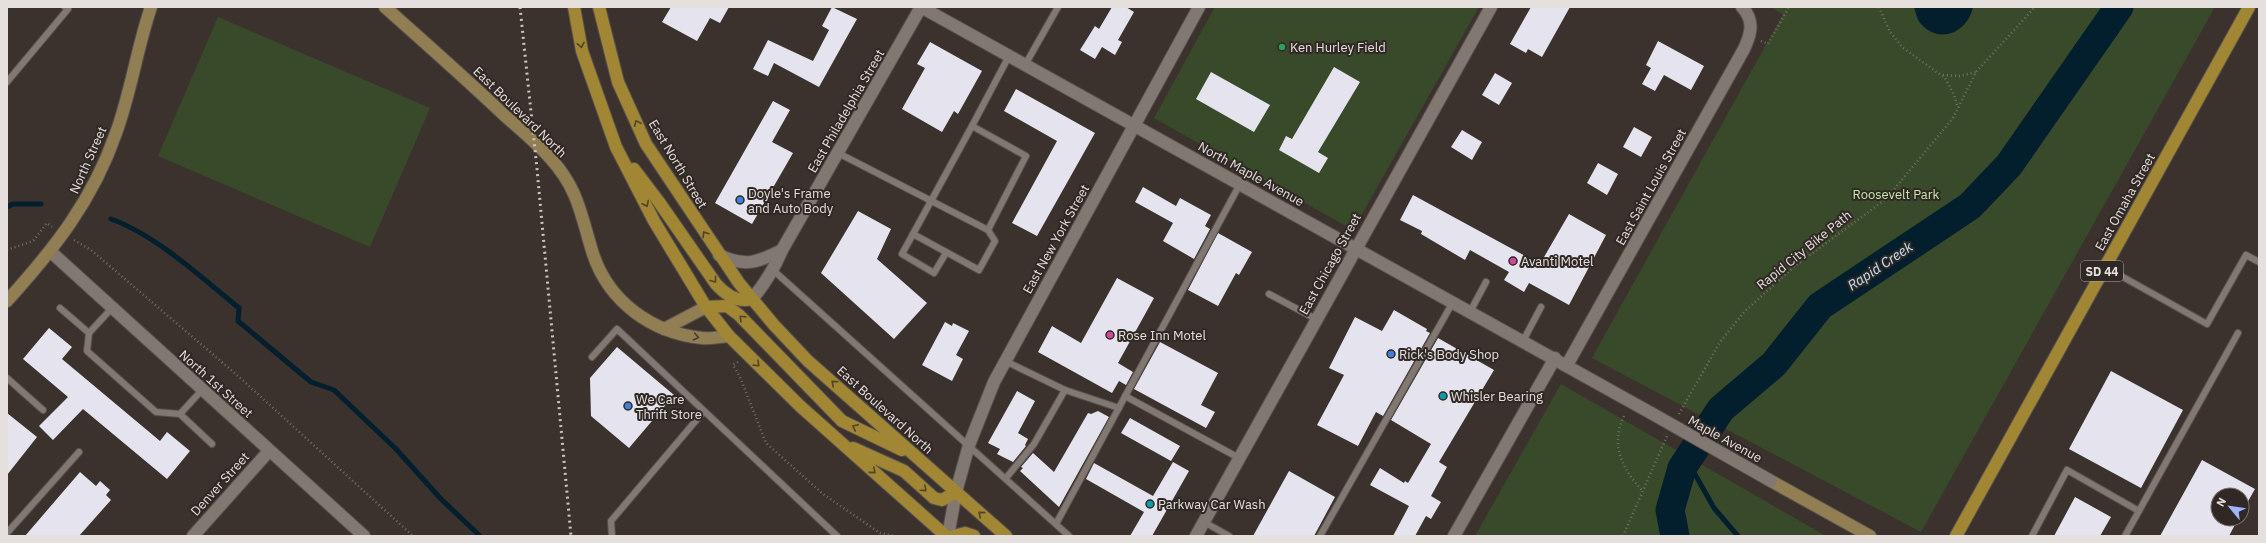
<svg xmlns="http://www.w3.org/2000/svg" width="2266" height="543" viewBox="0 0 2266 543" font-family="'IBM Plex Sans',sans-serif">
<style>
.green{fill:#394a2a}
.water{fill:#031f2d}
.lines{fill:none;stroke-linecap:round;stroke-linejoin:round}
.stream{stroke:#031f2d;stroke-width:5}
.river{stroke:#031f2d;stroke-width:29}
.building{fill:#e5e3ee}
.lane-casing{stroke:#59514e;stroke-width:8}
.street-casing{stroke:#59514e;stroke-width:14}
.secondary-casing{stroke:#59514e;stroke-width:14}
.primary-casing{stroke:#59514e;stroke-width:14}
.path{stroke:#766e6a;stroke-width:2.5;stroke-dasharray:1 3;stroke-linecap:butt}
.lane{stroke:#827872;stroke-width:6}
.street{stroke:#827872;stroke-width:12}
.secondary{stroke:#917f53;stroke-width:12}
.primary{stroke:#a18634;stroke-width:12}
.rail{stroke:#cbc5c2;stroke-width:3;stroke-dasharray:2 4;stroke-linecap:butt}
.street-bridge-casing{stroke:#59514e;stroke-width:14;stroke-linecap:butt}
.street-bridge{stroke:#827872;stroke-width:12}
.oneway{stroke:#524429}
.oneway2{stroke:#483e30}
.leisure-dot{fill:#2e9e5b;stroke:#302824;stroke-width:1.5}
.shop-dot{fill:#3f7fe0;stroke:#302824;stroke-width:1.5}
.hotel-dot{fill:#d1479c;stroke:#302824;stroke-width:1.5}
.culture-dot{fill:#0f9aa8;stroke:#302824;stroke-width:1.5}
.labels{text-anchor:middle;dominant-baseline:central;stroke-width:4;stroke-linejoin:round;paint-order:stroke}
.shield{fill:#302824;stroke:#afa8a6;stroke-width:1}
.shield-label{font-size:12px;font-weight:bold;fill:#e5dfdd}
.poi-label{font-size:13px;fill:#e5dfdd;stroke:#302824;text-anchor:start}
.street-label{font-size:13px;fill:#e5dfdd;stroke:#302824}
.park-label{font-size:13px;fill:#c6e7ad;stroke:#302824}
.water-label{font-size:14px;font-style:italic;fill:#bee4fb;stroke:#302824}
</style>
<rect width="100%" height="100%" fill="#3b322d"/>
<!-- green -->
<g class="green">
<path d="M1215 7H1479L1353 230 1154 118Z"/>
<path d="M1770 7H2215L1921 532 1592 358 1783 14Z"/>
<path d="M218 17 430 108 370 247 158 156Z"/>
<path d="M1561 384 1826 536H1475Z"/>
</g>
<!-- water -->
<path class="water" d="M1914 7H1973C1968 32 1940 45 1921 24 1917 20 1916 13 1914 7Z"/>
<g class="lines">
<!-- stream -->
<g class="stream">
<path d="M7 207 13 204H41"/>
<path d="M111 219C156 235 202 278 239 308L238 321 311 382 334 390 396 449 441 499 480 536"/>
<path d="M1687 460 1714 508 1738 536"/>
</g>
<!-- river -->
<path class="river" d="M1675 536 1670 510 1682 468 1721 409 1774 364 1820 306 1970 206 2009 165 2119 7"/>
</g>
<!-- building -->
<g class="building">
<path d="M671 7H729L720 23 710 18 697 41 662 22Z"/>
<path d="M832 7 857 19 819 87 774 63 768 76 753 69 768 40 813 61 829 30 822 26Z"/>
<path d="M1112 7H1126L1134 12 1118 40 1122 42 1115 55 1102 47 1095 59 1080 50 1095 26 1099 29Z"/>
<path d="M1531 7H1570L1542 57 1528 49 1526 53 1510 44Z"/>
<path d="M1658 41 1704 66 1691 90 1664 75 1655 91 1642 84 1651 68 1646 65Z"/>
<path d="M930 42 982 71 958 114 954 111 942 132 902 109 925 68 917 64Z"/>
<path d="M1334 67 1360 82 1318 152 1328 158 1319 173 1279 150 1286 136 1292 139Z"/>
<path d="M1211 72 1270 105 1254 132 1196 99Z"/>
<path d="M1495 73 1512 83 1499 105 1482 95Z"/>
<path d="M1016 89 1095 133 1037 236 1012 223 1057 141 1004 111Z"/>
<path d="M773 101 790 110 772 142 793 153 752 224 715 203Z"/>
<path d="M1634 127 1652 137 1641 157 1623 147Z"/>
<path d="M1462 130 1482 142 1472 160 1451 147Z"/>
<path d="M1598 163 1618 174 1607 195 1587 183Z"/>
<path d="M1143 187 1176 206 1180 198 1211 215 1205 226 1210 229 1194 259 1163 241 1173 223 1135 202Z"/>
<path d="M1413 195 1540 264 1569 214 1606 235 1569 305 1529 283 1524 292 1504 280 1509 272 1470 250 1465 260 1421 234 1422 231 1400 220Z"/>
<path d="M858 211 891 229 877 259 927 303 894 339 821 273Z"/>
<path d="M1218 233 1252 252 1239 275 1236 273 1218 306 1188 290Z"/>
<path d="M1117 278 1154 298 1118 363 1133 372 1126 385 1119 381 1112 393 1038 352 1052 326 1081 343Z"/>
<path d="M1394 310 1427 329 1426 331 1430 333 1383 416 1376 412 1358 446 1317 425 1344 375 1329 368 1355 317 1382 331Z"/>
<path d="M945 322 952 326 953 323 969 331 956 355 963 359 952 381 922 365Z"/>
<path d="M49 328 72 347 62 359 160 441 167 432 190 451 167 479 83 409 53 440 39 426 68 397 23 359Z"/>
<path d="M1438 338 1494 370 1439 462 1447 467 1431 496 1441 502 1431 519 1426 516 1415 536H1393L1409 506 1370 485 1380 468 1404 483 1405 481 1408 483 1431 444 1391 420Z"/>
<path d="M1160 342 1218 373 1201 405 1215 412 1206 428 1134 389Z"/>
<path d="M617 347 674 395 629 448 591 416 590 378Z"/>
<path d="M2111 371 2183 410 2141 488 2069 449Z"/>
<path d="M1017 391 1035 401 1018 433 1028 439 1025 445 1026 446 1013 462 997 454 1000 449 988 443Z"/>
<path d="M1098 411 1109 417 1059 507 1020 471 1023 468 1021 467 1033 453 1054 472 1088 413 1091 414Z"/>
<path d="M7 413 37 437 7 475Z"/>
<path d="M1130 418 1180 446 1171 461 1121 433Z"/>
<path d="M2202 460 2255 489 2242 512V495H2218V519H2238L2229 536H2160Z"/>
<path d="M1173 462 1189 471 1152 536H1130L1144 512 1086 479 1094 463 1153 496Z"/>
<path d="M1289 471 1335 497 1314 536H1253Z"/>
<path d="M80 472 96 486 100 481 110 490 106 495 111 500 79 536H25Z"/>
<path d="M2075 497 2111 517 2100 536H2054Z"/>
</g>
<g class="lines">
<!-- lane casing -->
<g class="lane-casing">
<g id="lane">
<path d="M1025 65 1058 7"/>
<path d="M7 82 68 9 65 7"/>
<path d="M972 126 1009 56"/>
<path d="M838 153 988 230 1026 156 972 126 913 234 979 270 995 241 988 230"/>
<path d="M913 234 902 254 934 273 946 253"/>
<path d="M2105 267 2207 324 2246 255 2259 262"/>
<path d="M773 270 1069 536"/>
<path d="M1269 294 1316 319"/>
<path d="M60 308 89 333"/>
<path d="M112 308 89 333 87 351 156 412 180 414 202 390"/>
<path d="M1470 312 1486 282"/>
<path d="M1523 341 1541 307"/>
<path d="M592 357 617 329 837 536"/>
<path d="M1005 361 1065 390"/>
<path d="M7 378 43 410"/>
<path d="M1125 396 1239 458"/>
<path d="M180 414 212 444"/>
<path d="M1006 478 1034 444 1065 390 1119 408"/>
<path d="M1204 522 1229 536"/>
<path d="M1056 524 1240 184"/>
<path d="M7 533 79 452"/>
<path d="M612 536 611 521 704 411"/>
<path d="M1320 536 1453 302"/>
<path d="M2032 536 2067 470 2139 511"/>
<path d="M2125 536 2238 333"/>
</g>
</g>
<!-- street casing -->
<g class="street-casing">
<g id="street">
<path d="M921 7 1651 413"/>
<path d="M51 252 364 536"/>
<path d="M719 255C745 267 757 263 782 250"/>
<path d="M752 299C765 284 774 269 782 250L921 7"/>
<path d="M1567 365 1744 49C1751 34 1755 21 1742 7"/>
<path d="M193 536 269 451"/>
<path d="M948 536 956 492 969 445 994 382 1199 7"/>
<path d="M1196 536 1491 7"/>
<path d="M1454 536 1555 358"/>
</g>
</g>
<!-- secondary casing -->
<g class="secondary-casing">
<g id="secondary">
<path d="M385 7C425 43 465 78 504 115 520 129 537 143 551 159 579 190 581 216 593 254 609 302 652 333 702 338 711 339 720 337 729 336"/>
<path d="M7 301C54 249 93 200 116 133 131 92 137 48 151 7"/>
<path d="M664 329 706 307"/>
<path d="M1771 481 1870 536"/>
</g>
</g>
<!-- primary casing -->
<g class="primary-casing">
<g id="primary">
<path d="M574 7 582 51 616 147 654 221 706 307 729 336 800 406 946 536"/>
<path d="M599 7 618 82 646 144 739 283 774 325 808 361 1006 536"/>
<path d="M634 169 659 202 716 284C725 294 738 303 752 299"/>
<path d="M706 307 727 306 739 315 842 421 902 450"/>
<path d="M853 448 904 471 934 498 942 500 956 492"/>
<path d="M954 536 965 533 974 536"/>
<path d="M1956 536 2249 7"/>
</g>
</g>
<!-- path -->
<g class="path">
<path d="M1879 7 1890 32 1903 48 1945 78 1954 95 1958 108"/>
<path d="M1761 41 1768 44 1789 7"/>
<path d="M1943 75 1960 76 1976 72"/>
<path d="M74 240 91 250 237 375 413 536"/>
<path d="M7 250 33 241 47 223 52 227"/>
<path d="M738 362 733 365 740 377 766 443 823 494 880 533 895 536"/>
<path d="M1679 414 1720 342 1744 312 1795 266 1886 199 1953 118 1976 72 2035 7"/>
<path d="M1624 416C1610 444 1622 470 1643 491"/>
<path d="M1623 536 1667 436"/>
</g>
<!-- lane -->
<use href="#lane" class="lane"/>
<!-- street -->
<use href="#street" class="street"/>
<!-- secondary -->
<use href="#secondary" class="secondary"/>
<!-- primary -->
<use href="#primary" class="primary"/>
<!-- rail -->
<path class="rail" d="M520 7 537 169 571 536"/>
<!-- street-bridge casing -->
<g class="street-bridge-casing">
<path id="street-bridge" d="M1651 413 1771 481"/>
</g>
<!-- street-bridge -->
<use href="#street-bridge" class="street-bridge"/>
</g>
<!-- one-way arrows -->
<defs><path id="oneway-chevron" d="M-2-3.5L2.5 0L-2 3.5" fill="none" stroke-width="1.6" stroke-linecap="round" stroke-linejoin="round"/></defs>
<g class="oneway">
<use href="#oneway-chevron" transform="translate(581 45) rotate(79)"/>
<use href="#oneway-chevron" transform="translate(637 123) rotate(-115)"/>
<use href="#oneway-chevron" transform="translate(646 204) rotate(63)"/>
<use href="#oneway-chevron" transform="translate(705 234) rotate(-123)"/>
<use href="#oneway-chevron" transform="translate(714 280) rotate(53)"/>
<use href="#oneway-chevron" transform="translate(742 318) rotate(-136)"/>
<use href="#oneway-chevron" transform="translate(757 364) rotate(44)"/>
<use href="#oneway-chevron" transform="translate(834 383) rotate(-138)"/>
<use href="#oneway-chevron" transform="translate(855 427) rotate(-155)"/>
<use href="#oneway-chevron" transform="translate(873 471) rotate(41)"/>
<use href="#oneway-chevron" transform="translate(924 489) rotate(42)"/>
<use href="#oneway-chevron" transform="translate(981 514) rotate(-139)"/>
</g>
<use class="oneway2" href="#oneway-chevron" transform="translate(696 337) rotate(12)"/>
<!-- markers -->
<circle class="leisure-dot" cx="1282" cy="47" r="4"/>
<g class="shop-dot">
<circle cx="740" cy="200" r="4"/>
<circle cx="1391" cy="354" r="4"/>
<circle cx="628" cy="406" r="4"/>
</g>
<g class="hotel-dot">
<circle cx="1513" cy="261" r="4"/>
<circle cx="1110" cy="335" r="4"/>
</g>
<g class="culture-dot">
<circle cx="1443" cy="396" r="4"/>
<circle cx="1150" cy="504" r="4"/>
</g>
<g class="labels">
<!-- shield labels -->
<rect class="shield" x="2081" y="261" width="42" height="20" rx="3"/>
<g class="shield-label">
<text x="2102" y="271">SD 44</text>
</g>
<!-- poi labels -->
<g class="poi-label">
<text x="1290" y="47">Ken Hurley Field</text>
<text x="748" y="193">Doyle's Frame<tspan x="748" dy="15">and Auto Body</tspan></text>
<text x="1521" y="261">Avanti Motel</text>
<text x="1118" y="335">Rose Inn Motel</text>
<text x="1399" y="354">Rick's Body Shop</text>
<text x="1451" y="396">Whisler Bearing</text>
<text x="636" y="399">We Care<tspan x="636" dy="15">Thrift Store</tspan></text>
<text x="1158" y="504">Parkway Car Wash</text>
</g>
<!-- street labels -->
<g class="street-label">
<text transform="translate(846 111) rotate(-60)">East Philadelphia Street</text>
<text transform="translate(520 112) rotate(44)">East Boulevard North</text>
<text transform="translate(88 160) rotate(-66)">North Street</text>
<text transform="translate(678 164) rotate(59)">East North Street</text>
<text transform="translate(1251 174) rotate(29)">North Maple Avenue</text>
<text transform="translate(1651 187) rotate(-61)">East Saint Louis Street</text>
<text transform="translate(2125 202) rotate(-61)">East Omaha Street</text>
<text transform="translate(1056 239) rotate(-61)">East New York Street</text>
<text transform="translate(1804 250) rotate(-39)">Rapid City Bike Path</text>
<text transform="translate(1330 264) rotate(-61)">East Chicago Street</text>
<text transform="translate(216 384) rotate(42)">North 1st Street</text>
<text transform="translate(885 410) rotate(42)">East Boulevard North</text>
<text transform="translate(1725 439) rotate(29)">Maple Avenue</text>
<text transform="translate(220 484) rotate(-48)">Denver Street</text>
</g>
<!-- park labels -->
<g class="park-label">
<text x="1896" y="194">Roosevelt Park</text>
</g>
<!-- water labels -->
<g class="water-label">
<text transform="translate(1880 266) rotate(-34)">Rapid Creek</text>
</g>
</g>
<!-- border -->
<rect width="2266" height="543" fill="none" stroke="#e5dfdd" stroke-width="16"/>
<!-- north arrow -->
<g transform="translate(2230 507) rotate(299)"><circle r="19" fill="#302824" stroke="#78716e"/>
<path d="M0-3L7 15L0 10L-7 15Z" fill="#a0b3fd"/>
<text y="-6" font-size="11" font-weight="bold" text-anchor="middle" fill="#e5dfdd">N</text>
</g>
</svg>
